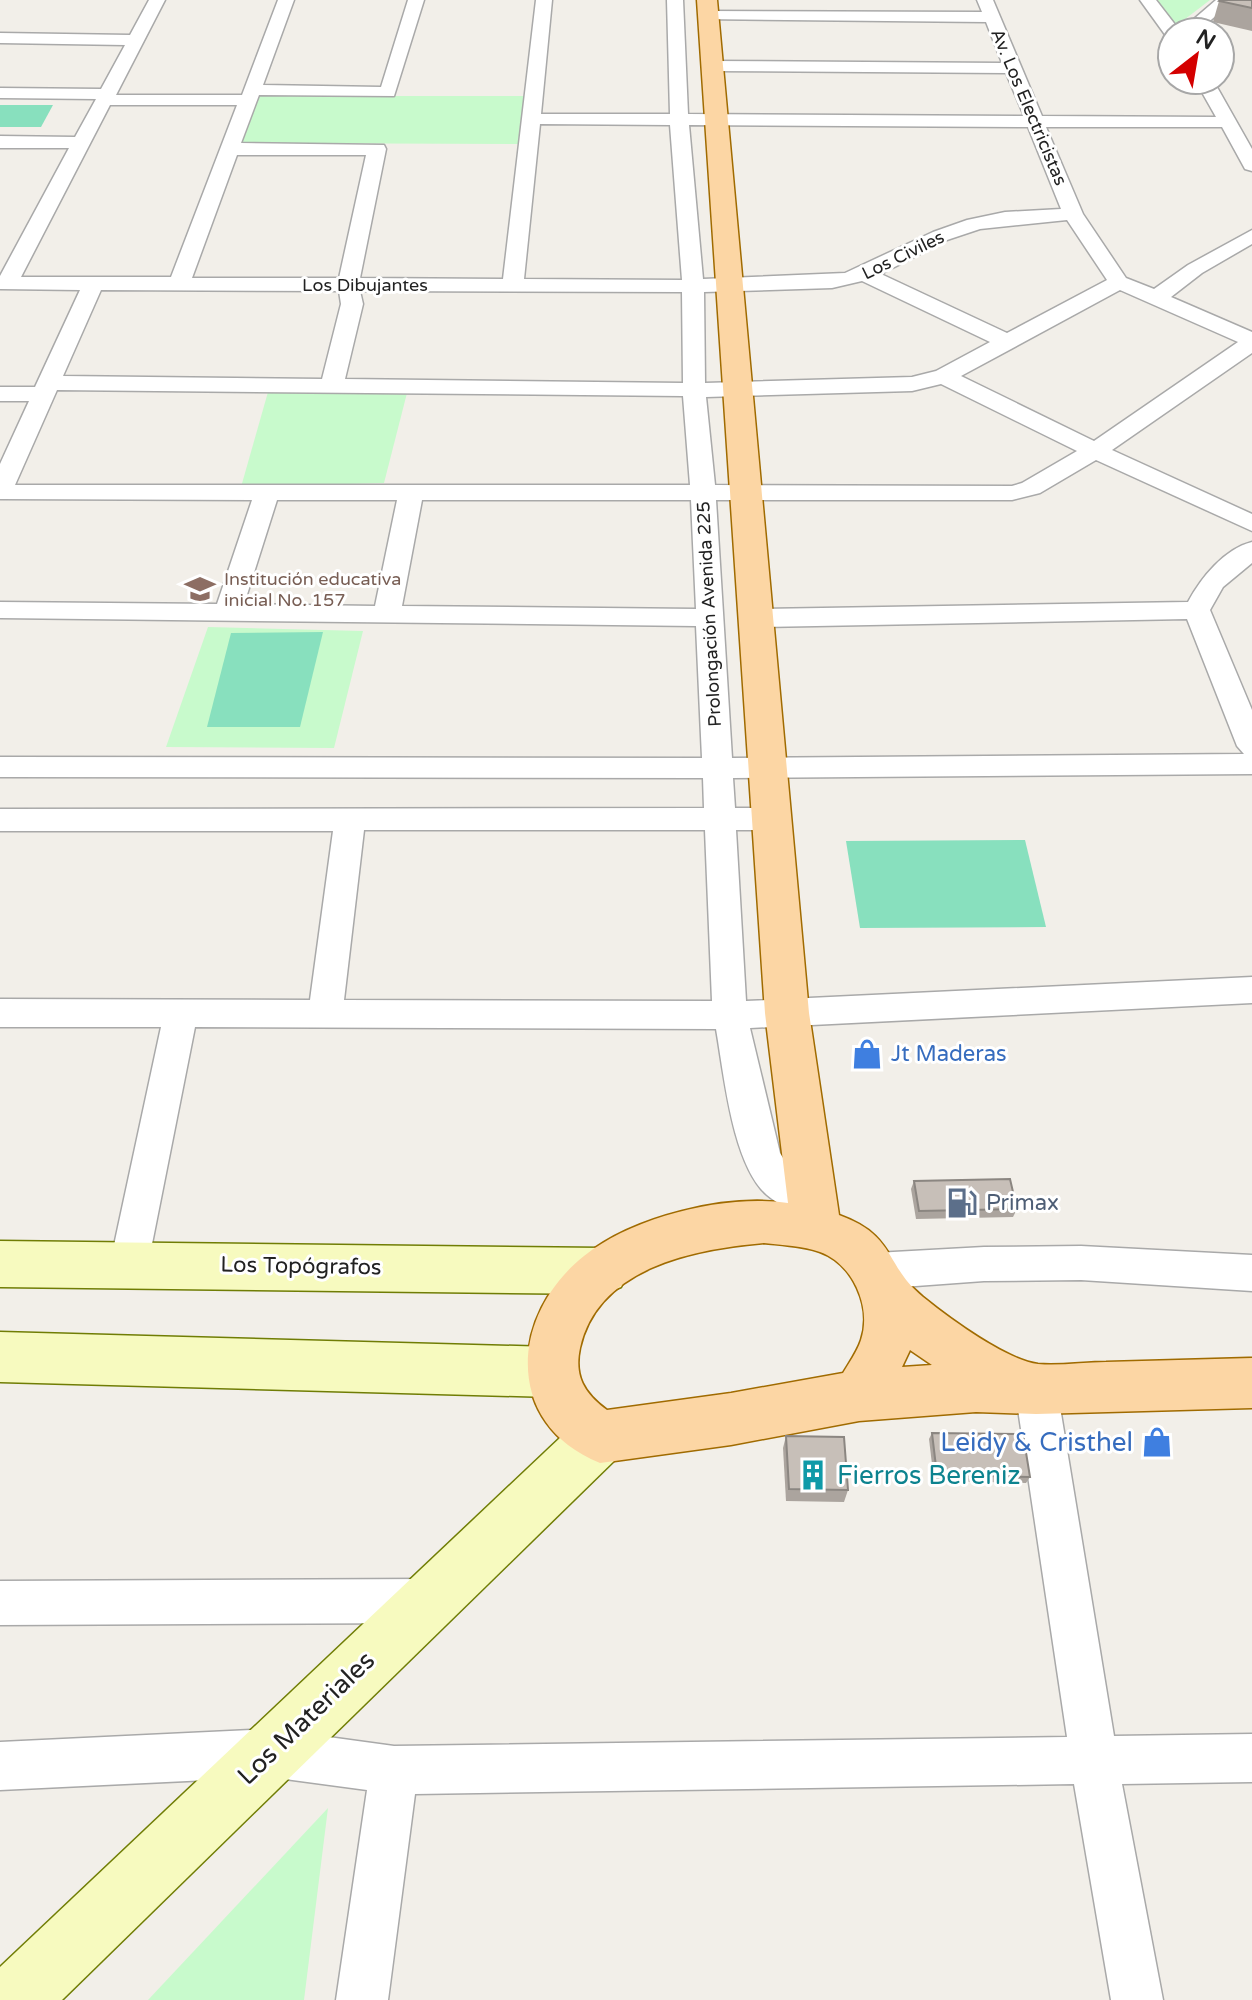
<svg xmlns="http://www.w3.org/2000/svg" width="1252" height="2000" viewBox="0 0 1252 2000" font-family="'Varela Round',sans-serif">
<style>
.park{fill:#c8facc}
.pitch{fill:#88e0be}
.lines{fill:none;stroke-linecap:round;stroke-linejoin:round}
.street-casing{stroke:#a9a9a9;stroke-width:3}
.secondary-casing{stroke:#707d05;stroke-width:3}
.primary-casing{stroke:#a06b00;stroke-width:3}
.street{fill:#fff;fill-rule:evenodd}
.secondary{fill:#f7fabf;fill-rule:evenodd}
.primary{fill:#fcd6a4;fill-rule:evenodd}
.wall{fill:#aba49e}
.building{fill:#c7bfb8;stroke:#8b8681;stroke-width:2}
.labels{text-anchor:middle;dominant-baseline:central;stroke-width:6;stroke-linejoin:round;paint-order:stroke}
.far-street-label{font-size:18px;fill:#222;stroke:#fff}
.far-education-label{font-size:18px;fill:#785e54;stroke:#fff;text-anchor:start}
.shop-label{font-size:22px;fill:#366cbe;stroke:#fff;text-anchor:start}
.service-label{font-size:22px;fill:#4e5e75;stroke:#fff;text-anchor:start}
.street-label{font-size:22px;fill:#222;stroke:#fff}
.near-shop-label{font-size:26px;fill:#366cbe;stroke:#fff;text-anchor:end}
.near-culture-label{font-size:26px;fill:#0d838f;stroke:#fff;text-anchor:start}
.near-street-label{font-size:26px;fill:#222;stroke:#fff}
</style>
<rect width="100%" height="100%" fill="#f2efe9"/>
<!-- park -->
<g class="park">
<path d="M1156 0H1210L1176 26Z"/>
<path d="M259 96H525L520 144 241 143Z"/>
<path d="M268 392 407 393 384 483 241 487Z"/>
<path d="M208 627 363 631 334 748 166 747Z"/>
<path d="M328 1808 304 2000H148Z"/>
</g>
<!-- pitch -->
<g class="pitch">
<path d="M0 105H53L41 127H0Z"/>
<path d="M323 632 300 727H207L231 633Z"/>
<path d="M1025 840 1046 927 860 928 846 841Z"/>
</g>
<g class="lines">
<!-- street casing -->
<g class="street-casing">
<g id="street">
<path d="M149 0H165L116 95H242L278 0H294L263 85 381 87 408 0H424L394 96 259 95 241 143 384 145 386 149 360 278 503 279 536 0H552L541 114H670L667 0H683L688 114 1024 116 1006 73 712 71 703 66 712 61 1002 63 986 22 702 19 700 16 708 11 982 12 977 0H993L1042 116 1216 117 1195 80H1213L1252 149V171L1245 169 1222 127H1046L1083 214 1126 278 1154 289 1188 265 1252 230V244L1202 273 1171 297 1252 332V353L1112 450 1252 514V531L1096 460 1040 493 1012 500H716L732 758 1244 754 1237 746 1187 619 756 627 746 624 742 618 746 612 756 609 1188 602C1201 578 1224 549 1252 542V563L1223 587 1210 610 1252 710V774L733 778 735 808H772L783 811 787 819 783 827 772 830H736L746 1001 1252 977V1003L750 1028 780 1153 791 1171 825 1188 831 1200 825 1212 812 1216C797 1211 779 1206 767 1195 732 1164 724 1073 716 1029L195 1027 148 1264 143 1276 129 1281 115 1276 110 1264 161 1027H0V999L310 1000 333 831H0V809L704 808 703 778 0 777V757L702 758 696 626 0 618V602L217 604 252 500 0 499V464L29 401H0V387H35L80 290 0 289V276L69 148H0V136L75 137 96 99 0 98V88L101 89 125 45 0 43V33L130 35ZM110 105H237L171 277H21ZM540 124 670 125 682 280 524 279ZM689 125 1028 127 1061 209 1005 212 967 220 933 232 845 273 703 279ZM237 155H366L339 278H192ZM1067 220 1107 280 1007 333 881 274 947 240 980 229ZM862 281 990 342 936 371 912 377 705 383 704 292 832 288ZM101 290 339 291 341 304 322 379 63 376ZM1120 290 1238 342 1094 441 961 376ZM360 291 682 292 683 383 345 379 363 304ZM941 384 1077 451 1022 483 1012 486 715 485 706 397 912 391ZM57 390 683 396 690 485H15ZM277 500H397L375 606 244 604ZM422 500H691L696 609 402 606ZM364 830H705L712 1001 344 1000Z"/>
<path d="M1140 0H1156L1180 31 1216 0H1234L1197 32H1172V37L1166 36Z"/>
<path d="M1081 1246 1252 1255V1291L1081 1280 984 1281 875 1289 861 1283 856 1271 861 1259 875 1253 984 1247Z"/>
<path d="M1036 1370 1051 1375 1057 1389 1114 1736 1252 1734V1782L1122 1784 1163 2000H1111L1074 1784 415 1794 388 2000H336L367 1790 270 1777 0 1790V1742L270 1729 394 1746 1067 1737 1015 1389 1021 1375Z"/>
<path d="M429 1579 445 1585 451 1601 445 1617 429 1623 0 1625V1581Z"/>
</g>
</g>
<!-- secondary casing -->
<g class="secondary-casing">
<g id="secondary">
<path d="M0 1241 603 1248 621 1255 628 1271 621 1287 603 1294 0 1287Z"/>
<path d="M0 1332 551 1347 570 1354 577 1372 570 1390 551 1397 0 1382Z"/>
<path d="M600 1411 619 1418 627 1437 619 1456 62 2000H0V1967L581 1418Z"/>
</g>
</g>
<!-- primary casing -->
<g class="primary-casing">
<path id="primary" d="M697 0H717L809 1013 839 1215C897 1236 884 1265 923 1297 949 1318 1006 1360 1038 1364 1060 1366 1084 1362 1106 1362 1154 1361 1203 1359 1252 1358V1408L1036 1414 976 1412 859 1421 731 1445 600 1463C503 1424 510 1315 584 1256 634 1216 726 1194 788 1203L765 1013ZM764 1243C782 1245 803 1246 820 1252 853 1264 872 1307 861 1340 857 1352 849 1363 843 1373L731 1393 607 1410C584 1393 574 1376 580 1348 598 1267 695 1249 764 1243ZM910 1350 932 1365 902 1367Z"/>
</g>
<!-- street -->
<use href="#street" class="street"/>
<!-- secondary -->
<use href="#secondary" class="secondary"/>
<!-- primary -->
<use href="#primary" class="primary"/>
</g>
<!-- wall -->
<g class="wall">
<path d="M1252 0V31L1213 22 1219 1Z"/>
<path d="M914 1181 1017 1209 1013 1217 916 1219 911 1189Z"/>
<path d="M932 1433 1030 1477 1026 1483 934 1481 929 1439Z"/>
<path d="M786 1436 848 1490 844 1502 786 1501 783 1448Z"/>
</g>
<!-- building -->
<g class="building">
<path d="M1220 0H1252V8L1219 1Z"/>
<path d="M1010 1179 1017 1209 919 1211 914 1181Z"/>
<path d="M932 1433 1023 1434 1030 1477 937 1475Z"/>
<path d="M786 1436 844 1437 848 1490 789 1489Z"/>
</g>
<!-- icons -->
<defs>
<g id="school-bare" transform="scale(2.4)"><path d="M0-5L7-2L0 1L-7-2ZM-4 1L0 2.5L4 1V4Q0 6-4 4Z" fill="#8d6e63" stroke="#fff" stroke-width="2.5" paint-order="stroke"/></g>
<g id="shop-bare" transform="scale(2.4)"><path d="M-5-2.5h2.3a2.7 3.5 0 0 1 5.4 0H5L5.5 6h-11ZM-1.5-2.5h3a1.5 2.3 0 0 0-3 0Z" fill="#3f7fe0" stroke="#fff" stroke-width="2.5" paint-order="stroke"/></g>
<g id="fuel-bare" transform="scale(2.4)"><path d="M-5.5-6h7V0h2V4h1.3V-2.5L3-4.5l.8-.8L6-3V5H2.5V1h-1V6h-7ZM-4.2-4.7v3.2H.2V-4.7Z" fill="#5c6f8a" stroke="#fff" stroke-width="2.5" paint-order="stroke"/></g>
<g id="building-bare" transform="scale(2.4)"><path d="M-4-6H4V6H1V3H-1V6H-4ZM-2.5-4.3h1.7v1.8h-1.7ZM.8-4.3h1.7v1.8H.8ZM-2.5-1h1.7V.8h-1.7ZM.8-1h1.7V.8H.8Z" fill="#0f9aa8" stroke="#fff" stroke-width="2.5" paint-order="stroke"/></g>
</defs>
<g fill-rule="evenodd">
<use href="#school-bare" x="200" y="589"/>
<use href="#shop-bare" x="867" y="1054"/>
<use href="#fuel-bare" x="962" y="1203"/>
<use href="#shop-bare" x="1157" y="1442"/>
<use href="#building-bare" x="813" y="1475"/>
</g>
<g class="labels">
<!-- far-street labels -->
<g class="far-street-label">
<text transform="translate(1029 107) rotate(67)">Av. Los Electricistas</text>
<text transform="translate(903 255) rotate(-26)">Los Civiles</text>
<text x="365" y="285">Los Dibujantes</text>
<text transform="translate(709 614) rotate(-93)">Prolongación Avenida 225</text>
</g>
<!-- far-education labels -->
<g class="far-education-label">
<text x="224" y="579">Institución educativa<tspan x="224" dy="21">inicial No. 157</tspan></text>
</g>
<!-- shop labels -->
<g class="shop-label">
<text x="891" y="1054">Jt Maderas</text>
</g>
<!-- service labels -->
<g class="service-label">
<text x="986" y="1203">Primax</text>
</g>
<!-- street labels -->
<g class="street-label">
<text transform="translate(301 1266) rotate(1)">Los Topógrafos</text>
</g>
<!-- near-shop labels -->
<g class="near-shop-label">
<text x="1133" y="1442">Leidy &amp; Cristhel</text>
</g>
<!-- near-culture labels -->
<g class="near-culture-label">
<text x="837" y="1475">Fierros Bereniz</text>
</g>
<!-- near-street labels -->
<g class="near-street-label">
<text transform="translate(306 1718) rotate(-44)">Los Materiales</text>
</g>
</g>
<!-- north arrow -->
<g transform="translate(1196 56) rotate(31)"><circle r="38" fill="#ffffff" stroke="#a7a7a7" stroke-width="2"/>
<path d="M0-6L14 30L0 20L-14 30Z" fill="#d40000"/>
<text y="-12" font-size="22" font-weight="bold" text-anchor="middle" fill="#222222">N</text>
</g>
</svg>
